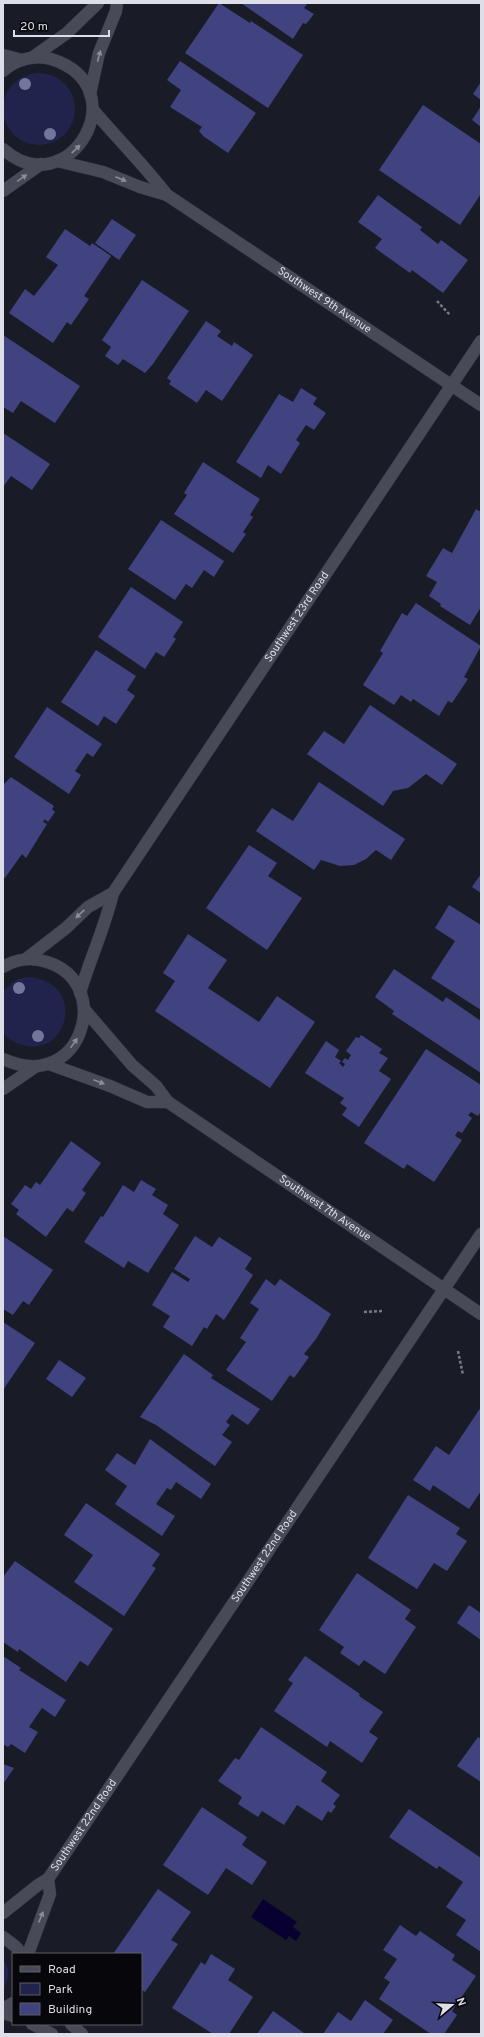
<svg xmlns="http://www.w3.org/2000/svg" width="484" height="2037" viewBox="0 0 484 2037" font-family="Overpass,sans-serif">
<style>
.green{fill:#22234c}
.water{fill:#090032}
.building{fill:#414380}
.lines{fill:none;stroke-linecap:round;stroke-linejoin:round}
.minor-casing{stroke:#35363f;stroke-width:13}
.path{stroke:#777983;stroke-width:2.5;stroke-dasharray:3 2;stroke-linecap:butt}
.minor{stroke:#484a58;stroke-width:12}
.tree{fill:#72769a}
.oneway{fill:#8b8d98}
.labels{text-anchor:middle;dominant-baseline:central;stroke-width:3;stroke-linejoin:round;paint-order:stroke}
.street-label{font-size:11px;fill:#dddee7;stroke:#06060b}
</style>
<rect width="100%" height="100%" fill="#191b27"/>
<!-- green -->
<g class="green">
<circle cx="39" cy="109" r="36"/>
<path d="M25 977C89 978 69 1062 20 1044 13 1042 6 1038 3 1031V992L14 981Z"/>
<path d="M3 1959C10 1969 10 1978 3 1989Z"/>
</g>
<!-- water -->
<path class="water" d="M263 1899 297 1922 293 1927 301 1933 296 1941 289 1936 286 1940 251 1917Z"/>
<!-- building -->
<g class="building">
<path d="M219 3 250 23 251 21 303 55 268 108 185 53Z"/>
<path d="M241 3H308L304 8 314 14 306 24 303 23 293 39Z"/>
<path d="M180 61 256 113 228 153 203 136 199 131 202 127 170 107 181 90 167 80Z"/>
<path d="M481 82V100L473 94Z"/>
<path d="M423 105 481 144V194L460 225 379 170Z"/>
<path d="M481 106V127L472 120Z"/>
<path d="M378 195 422 227 420 230 438 244 441 240 468 260 443 293 412 270 410 273 375 248 382 239 358 222Z"/>
<path d="M112 219 136 235 119 260 95 243Z"/>
<path d="M65 229 90 246 92 243 111 256 84 296 89 299 71 325 67 322 53 343 9 313 25 289 34 296 58 265 46 257Z"/>
<path d="M142 280 189 311 153 364 145 373 123 359 118 365 105 356 111 347 102 340Z"/>
<path d="M206 321 221 331 217 336 232 346 234 342 253 355 222 401 206 390 197 403 169 384 171 381 167 378Z"/>
<path d="M3 335 80 386 55 423 21 401 13 413 3 407Z"/>
<path d="M301 388 317 398 313 404 326 413 314 430 306 425 296 440 300 443 281 474 268 465 261 478 236 462 279 394 293 402Z"/>
<path d="M3 433 50 464 32 490 11 476 3 487Z"/>
<path d="M203 462 260 499 250 515 253 517 243 532 246 534 233 553 174 514 187 495 184 493Z"/>
<path d="M476 509 481 512V607L470 625 440 606 441 604 429 596 437 582 426 576 443 548 452 553Z"/>
<path d="M161 520 224 561 214 577 204 570 192 588 186 584 175 600 128 569Z"/>
<path d="M131 587 183 622 173 637 176 639 164 657 156 652 145 669 98 637Z"/>
<path d="M416 603 481 646 464 677 468 679 452 703 448 701 439 716 413 699 411 702 401 695 394 705 363 685 383 653 380 651 402 613 407 616Z"/>
<path d="M96 650 136 676 127 690 135 696 116 724 104 716 98 726 61 702Z"/>
<path d="M370 705 457 764 442 785 426 774 408 788 393 791 383 806 307 754 324 731 344 744Z"/>
<path d="M47 707 102 744 93 757 87 753 75 771 81 775 69 794 14 757Z"/>
<path d="M11 777 54 806 52 809 55 812 48 822 45 819 43 822 47 824 26 858 22 854 5 878 3 877V785Z"/>
<path d="M319 782 405 839 391 860 376 850 366 859 354 865 340 866 321 860 314 870 256 831 272 808 293 821Z"/>
<path d="M249 845 277 863 268 876 302 898 267 950 206 908Z"/>
<path d="M481 874V893L472 887Z"/>
<path d="M449 905 481 925V1010L431 978 455 941 435 928Z"/>
<path d="M188 934 227 960 208 988 259 1022 277 996 315 1022 270 1088 155 1011 175 981 163 973Z"/>
<path d="M394 969 443 1002 446 997 481 1021V1073L392 1014 394 1011 375 997Z"/>
<path d="M361 1035 382 1049 379 1053 388 1058 379 1071 391 1079 359 1127 342 1115 347 1108 340 1103 344 1098 305 1073 326 1041 339 1050 335 1057 341 1061 339 1063 343 1067 345 1064 342 1062 345 1058 348 1060 351 1055 346 1051 356 1037 359 1038Z"/>
<path d="M426 1049 481 1085V1112L478 1116 471 1112 468 1115 472 1118 462 1133 458 1131 455 1136 462 1140 434 1182 407 1164 404 1169 364 1143Z"/>
<path d="M71 1141 101 1163 82 1190 86 1193 73 1212 67 1208 46 1237 16 1214 19 1210 11 1204 25 1185 31 1189 36 1182 40 1185Z"/>
<path d="M141 1180 156 1189 152 1195 168 1205 163 1214 179 1225 148 1273 128 1261 124 1268 84 1242 101 1216 103 1217 123 1185 134 1192Z"/>
<path d="M3 1236 53 1270 29 1305 23 1301 13 1315 3 1309Z"/>
<path d="M195 1236 212 1247 219 1237 252 1258 245 1269 253 1275 224 1320 216 1314 207 1329 204 1327 192 1346 163 1327 170 1316 152 1305 172 1272 188 1282 190 1279 174 1269Z"/>
<path d="M266 1279 275 1286 280 1279 331 1314 316 1339 304 1354 309 1357 294 1378 290 1375 272 1401 226 1370 246 1342 240 1338 259 1309 250 1303Z"/>
<path d="M3 1322 35 1343 3 1390Z"/>
<path d="M184 1354 213 1375 211 1378 260 1409 248 1425 232 1414 226 1422 230 1425 222 1435 232 1442 215 1466 156 1425 140 1417Z"/>
<path d="M59 1360 86 1378 72 1397 46 1379Z"/>
<path d="M481 1407V1491L469 1509 433 1485 430 1491 413 1480 436 1446 449 1455Z"/>
<path d="M150 1439 211 1484 201 1499 176 1482 171 1490 167 1488 156 1504 175 1516 162 1536 115 1504 127 1486 105 1470 117 1453 135 1465Z"/>
<path d="M408 1495 460 1528 456 1534 467 1541 447 1571 434 1563 417 1589 368 1558Z"/>
<path d="M86 1503 160 1554 152 1566 156 1568 124 1616 74 1582 93 1555 64 1535Z"/>
<path d="M15 1561 113 1629 88 1666 80 1661 66 1682 19 1649 18 1652 3 1642V1577Z"/>
<path d="M357 1573 411 1610 405 1619 416 1627 385 1674 364 1660 359 1666 340 1653 344 1647 319 1630Z"/>
<path d="M469 1605 481 1613V1640L457 1623Z"/>
<path d="M3 1656 21 1668 19 1670 66 1700 55 1717 42 1708 29 1727 38 1732 25 1753 11 1744 8 1747 3 1744Z"/>
<path d="M305 1656 360 1694 359 1696 383 1712 369 1732 378 1738 362 1763 330 1741 327 1747 274 1711 293 1683 288 1680Z"/>
<path d="M261 1727 327 1772 321 1781 340 1795 333 1804 336 1806 331 1813 328 1811 322 1821 297 1805 284 1825 262 1811 258 1817 238 1804 242 1797 218 1781 235 1758 239 1760Z"/>
<path d="M478 1737 481 1739V1782L457 1766Z"/>
<path d="M3 1764 14 1768 3 1784Z"/>
<path d="M202 1807 247 1837 242 1845 267 1862 252 1885 226 1868 208 1895 163 1865Z"/>
<path d="M409 1809 481 1858V1952L456 1935 466 1920 446 1907 463 1882 439 1866 437 1869 389 1837Z"/>
<path d="M158 1889 191 1912 171 1940 178 1944 145 1992 141 1989V1954H113Z"/>
<path d="M400 1925 416 1936 420 1931 455 1955 452 1960 476 1976 452 2011 457 2015 444 2034H431L379 1999 390 1982 384 1978 397 1959 383 1950Z"/>
<path d="M211 1954 235 1969 228 1980 253 1997 229 2034H213L172 2008 201 1962 205 1965Z"/>
<path d="M365 2000 393 2020 383 2034H323L338 2012 351 2021Z"/>
<path d="M273 2011 304 2033 303 2034H257Z"/>
</g>
<g class="lines">
<!-- minor casing -->
<g class="minor-casing">
<g id="minor">
<path d="M3 55 22 60"/>
<path d="M33 57 67 33 98 3"/>
<path d="M3 71C15 60 35 54 51 59 140 87 68 207 3 149"/>
<path d="M90 94 99 53 116 11 117 3"/>
<path id="s1" d="M93 110C117 138 144 165 167 195L481 405"/>
<path d="M57 161 103 172 140 187 167 195"/>
<path d="M3 191 41 164"/>
<path d="M26 959 66 928 88 907 113 893"/>
<path d="M3 967C16 959 32 957 47 962 115 983 82 1095 3 1059"/>
<path id="s2" d="M80 993C90 959 105 927 113 893L481 341"/>
<path id="s3" d="M84 1009 132 1065 156 1086 168 1102 481 1314"/>
<path d="M49 1064 110 1086 147 1102H168"/>
<path d="M3 1089 35 1067"/>
<path id="s4" d="M3 1913 38 1885 48 1879 481 1234"/>
<path d="M3 1937 15 1946 22 1954"/>
<path d="M28 1954 50 1894 48 1879"/>
<path d="M3 2009 13 2003"/>
<path d="M3 2013 13 2016"/>
<path d="M32 2024 52 2034"/>
<path d="M71 2024 82 2034"/>
</g>
</g>
<!-- path -->
<g class="path">
<path d="M437 301 450 315"/>
<path d="M364 1312 383 1311"/>
<path d="M458 1351 463 1375"/>
</g>
<!-- minor -->
<use href="#minor" class="minor"/>
</g>
<!-- trees -->
<g class="tree">
<circle cx="25" cy="84" r="6"/>
<circle cx="50" cy="134" r="6"/>
<circle cx="19" cy="988" r="6"/>
<circle cx="38" cy="1036" r="6"/>
</g>
<!-- one-way arrows -->
<defs><path id="oneway-solid" d="M-6-.8H1V-3.2L6.5 0L1 3.2V.8H-6Z"/></defs>
<g class="oneway">
<use href="#oneway-solid" transform="translate(99 56) rotate(-75)"/>
<use href="#oneway-solid" transform="translate(76 149) rotate(-44)"/>
<use href="#oneway-solid" transform="translate(22 178) rotate(-35)"/>
<use href="#oneway-solid" transform="translate(121 179) rotate(23)"/>
<use href="#oneway-solid" transform="translate(80 914) rotate(137)"/>
<use href="#oneway-solid" transform="translate(74 1043) rotate(-55)"/>
<use href="#oneway-solid" transform="translate(99 1082) rotate(21)"/>
<use href="#oneway-solid" transform="translate(41 1917) rotate(-68)"/>
</g>
<g class="labels">
<!-- street labels -->
<g class="street-label">
<text stroke="none"><textPath href="#s1" startOffset="302">Southwest 9th Avenue</textPath></text>
<text stroke="none"><textPath href="#s2" startOffset="437">Southwest 23rd Road</textPath></text>
<text stroke="none"><textPath href="#s3" startOffset="315">Southwest 7th Avenue</textPath></text>
<text stroke="none"><textPath href="#s4" startOffset="445">Southwest 22nd Road</textPath></text>
<text stroke="none"><textPath href="#s4" startOffset="121">Southwest 22nd Road</textPath></text>
</g>
</g>
<!-- border -->
<rect width="484" height="2037" fill="none" stroke="#dddee7" stroke-width="8"/>
<!-- legend -->
<rect x="12" y="1953" width="130" height="72" fill="#06060b" stroke="#5c5c63"/>
<rect x="20" y="1966" width="20" height="6" fill="#484a58" stroke="#5c5c63"/>
<text x="48" y="1973" font-size="12" fill="#dddee7">Road</text>
<rect x="20" y="1983" width="20" height="12" fill="#22234c" stroke="#5c5c63"/>
<text x="48" y="1993" font-size="12" fill="#dddee7">Park</text>
<rect x="20" y="2003" width="20" height="12" fill="#414380" stroke="#5c5c63"/>
<text x="48" y="2013" font-size="12" fill="#dddee7">Building</text>
<!-- north arrow -->
<g transform="translate(452 2005) rotate(71)" stroke="#06060b" stroke-width="3" paint-order="stroke">
<path d="M0-3L7 15L0 10L-7 15Z" fill="#dddee7"/>
<text y="-6" font-size="11" font-weight="bold" text-anchor="middle" fill="#dddee7">N</text>
</g>
<!-- scale -->
<path d="M14 30v6h95v-6" fill="none" stroke="#dddee7" stroke-width="2"/>
<text x="20" y="30" font-size="12" fill="#dddee7" stroke="#06060b" stroke-width="3" paint-order="stroke">20 m</text>
</svg>
